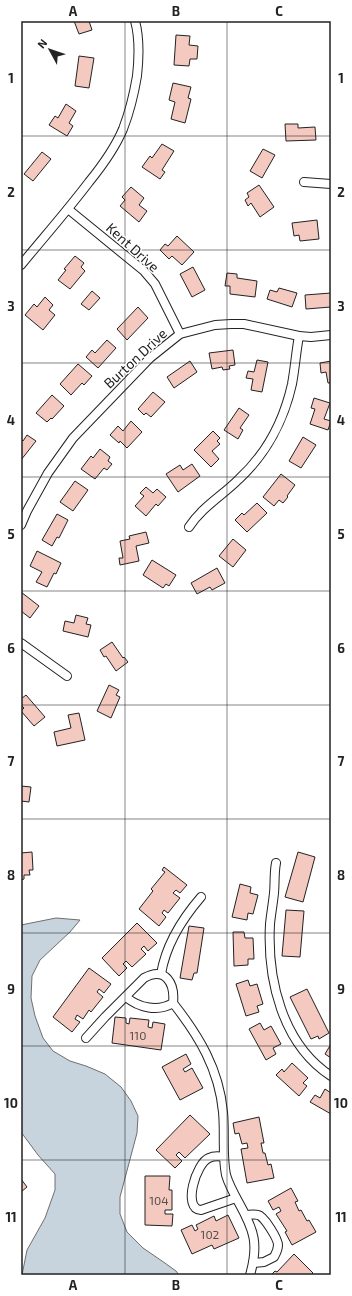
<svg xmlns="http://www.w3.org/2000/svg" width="352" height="1296" viewBox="0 0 352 1296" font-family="'Exo 2',sans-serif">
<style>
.water{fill:#c7d3dd;stroke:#6f6f6f}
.building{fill:#f3c9c0;stroke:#222}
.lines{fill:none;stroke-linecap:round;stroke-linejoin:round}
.minor-casing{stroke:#222;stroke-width:10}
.minor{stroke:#fff;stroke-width:8}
.grid{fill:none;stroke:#222;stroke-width:1;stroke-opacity:0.55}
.labels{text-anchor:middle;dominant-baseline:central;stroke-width:3;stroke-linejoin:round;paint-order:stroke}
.number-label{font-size:12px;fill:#564c4a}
.street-label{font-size:14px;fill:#222;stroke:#fff}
.neatline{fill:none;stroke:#222;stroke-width:1.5}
.grid-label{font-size:13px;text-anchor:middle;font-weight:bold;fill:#222}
</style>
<rect width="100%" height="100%" fill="#fff"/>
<!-- water -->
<path class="water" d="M56 918 80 920 70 932 40 960 32 976 31 998 35 1016 43 1038 53 1051 70 1061 86 1066 105 1074 121 1087 131 1101 138 1116 137 1133 120 1197V1214L127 1232 143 1248 162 1261 176 1271 179 1275H22L27 1250 45 1218 55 1190V1174L38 1155 21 1132V925Z"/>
<!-- building -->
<g class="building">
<path d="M74 21H89L92 30 79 34Z"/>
<path d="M176 35 190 36 189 45 198 46 197 59H190L189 66 174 65Z"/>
<path d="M79 56 94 58 89 88 75 86Z"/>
<path d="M173 83 191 87 188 98 191 99 185 123 171 119 175 102 169 100Z"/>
<path d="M66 104 76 111 69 123 73 126 67 136 49 125 55 116 58 118Z"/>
<path d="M285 124H298V128L315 127 316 140 286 141Z"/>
<path d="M162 144 174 151 162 170 165 172 160 179 142 167 150 156 152 158Z"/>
<path d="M263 149 275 155 262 178 250 171Z"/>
<path d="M42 152 51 159 33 181 24 174Z"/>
<path d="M259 185 274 207 260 217 251 203 248 206 245 200 249 197 247 193Z"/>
<path d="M131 187 144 198 139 205 147 211 139 222 120 206 125 200 122 197Z"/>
<path d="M317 220 319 239 300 241 299 235 294 236 292 223Z"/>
<path d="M177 236 194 252 182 265 172 256 169 259 160 250 165 244 168 246Z"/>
<path d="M75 256 84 263 81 267 85 271 70 289 58 280 66 270 64 269Z"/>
<path d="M193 267 205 290 192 297 180 274Z"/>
<path d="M227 273 237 274V278L257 281 255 297 230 294V286H225Z"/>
<path d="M279 288 297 293 292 307 267 299 270 290 277 292Z"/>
<path d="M92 291 100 298 89 310 81 304Z"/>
<path d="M331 293V307L306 309 305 295Z"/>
<path d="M45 297 53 305 49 310 55 315 43 330 25 315 34 304 37 307Z"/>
<path d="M138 307 148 318 127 340 117 329Z"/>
<path d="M107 340 116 348 98 368 86 357 92 350 95 353Z"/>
<path d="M233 350 235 365 229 366 230 369 223 370 222 367 212 369 209 353Z"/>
<path d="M257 360 268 362 262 392 251 390 253 379 246 378 248 371 254 372Z"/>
<path d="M190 361 197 372 174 388 167 377Z"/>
<path d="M331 361V383H328L326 372 321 373 320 363Z"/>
<path d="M78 364 92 376 84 385 82 383 71 395 60 384Z"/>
<path d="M153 392 165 402 151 417 146 413 144 415 138 409Z"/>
<path d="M52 395 64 406 52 419 51 418 47 422 36 413Z"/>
<path d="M314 398 330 403 324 419 331 421 328 430 310 424 315 409 311 408Z"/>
<path d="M239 408 249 415 240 428 243 430 238 439 224 430Z"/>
<path d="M131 421 142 432 127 448 120 441 119 443 110 435 118 426 123 431Z"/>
<path d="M213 431 220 438 217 441 220 444 212 451 219 459 211 467 194 450Z"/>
<path d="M27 435 36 441 21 460V439L23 441Z"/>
<path d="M303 437 316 445 301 468 289 461Z"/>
<path d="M100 449 110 457 108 461 112 464 107 470 104 468 95 479 81 469 91 456 93 458Z"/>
<path d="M192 464 200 476 178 492 166 474 180 465 183 470Z"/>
<path d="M281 474 295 485 287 496 288 497 283 503 279 500 274 506 263 497Z"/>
<path d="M75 481 88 490 73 511 60 502Z"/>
<path d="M146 487 153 493 157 489 166 497 158 506 156 504 146 516 135 506 144 496 140 493Z"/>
<path d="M257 503 267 513 247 532 235 520 242 513 244 515Z"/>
<path d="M57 514 68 520 59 538 57 537 52 546 42 540Z"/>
<path d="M146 532 149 543 136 546 139 561 120 565 119 558H123L120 541 130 539 129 536Z"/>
<path d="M233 539 246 550 233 567 219 556Z"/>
<path d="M37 551 61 563 56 574 54 573 47 587 36 582 42 572 30 566Z"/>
<path d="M152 560 176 575 169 586 166 584 163 588 143 575Z"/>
<path d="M217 568 225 583 212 590 210 587 197 594 191 583Z"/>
<path d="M21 592 39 606 30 618 21 611Z"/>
<path d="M76 615 88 618 86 624 91 625 88 637 63 631 65 621 74 623Z"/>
<path d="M112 642 123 658 124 657 128 662 116 671 106 656 104 657 100 650Z"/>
<path d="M109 685 119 690 116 695 120 697 111 718 97 711Z"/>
<path d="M26 695 45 717 34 726 21 711 24 708 21 705V699Z"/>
<path d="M79 713 85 740 57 746 54 732 71 728 68 715Z"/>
<path d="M21 786 31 787 29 802 21 801Z"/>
<path d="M32 852 33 870H29L30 875H24V879L21 880V853Z"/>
<path d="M298 852 315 857 303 902 285 897Z"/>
<path d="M164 867 187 885 180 893 176 890 173 893 180 898 168 913 164 910 162 913 166 917 159 926 139 909 153 891 151 889 165 872 162 870Z"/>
<path d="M240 884 251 887 250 893 258 895 253 914 248 913 247 920 232 917Z"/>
<path d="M286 910 304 911 300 957 282 956Z"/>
<path d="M137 923 157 943 148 951 144 946 141 949 146 954 132 967 126 961 123 964 127 968 119 976 102 958Z"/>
<path d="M189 926 204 928 197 973H194L192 980 180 978Z"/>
<path d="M233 932H244L245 938H253L254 959H248V965L234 966Z"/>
<path d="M89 968 111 984 104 993 99 989 97 992 103 997 91 1012 89 1010 83 1019 77 1015 75 1019 80 1022 72 1032 53 1017Z"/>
<path d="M248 980 250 986 257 984 263 1004 257 1006 259 1012 246 1016 236 984Z"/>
<path d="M307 989 329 1033 319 1039 318 1036 311 1039 290 997Z"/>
<path d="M115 1017 126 1018V1023L129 1024 130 1018 149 1020 148 1027 152 1028 153 1022 165 1024 161 1050 112 1043Z"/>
<path d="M260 1023 264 1030 271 1026 281 1044 273 1048 276 1054 266 1060 249 1029Z"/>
<path d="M331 1044V1058L325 1054Z"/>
<path d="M186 1054 191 1064 183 1069 185 1072 192 1068 203 1088 180 1100 162 1067Z"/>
<path d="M292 1063 308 1078 303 1083 307 1086 299 1096 276 1075 282 1069 284 1072Z"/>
<path d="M325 1089 331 1093V1114L310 1102 315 1095 320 1098Z"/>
<path d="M190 1115 210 1134 185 1158 179 1152 176 1155 182 1161 175 1168 156 1150Z"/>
<path d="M259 1117 264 1143H261L263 1153H265L268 1165 271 1164 274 1178 247 1183 241 1149 248 1148 247 1143 242 1144 239 1133 235 1134 233 1123Z"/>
<path d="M145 1176H170L169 1190H172V1210H165V1214H173L172 1226 145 1225Z"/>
<path d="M21 1179 27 1187 21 1192Z"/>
<path d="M291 1188 298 1201 295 1202 299 1211 301 1210 307 1221 309 1220 316 1232 292 1245 285 1232 287 1231 276 1214 281 1211 279 1207 273 1210 268 1201Z"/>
<path d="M228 1215 239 1238 214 1249 212 1245 192 1254 181 1230 192 1225 195 1231 198 1229 196 1225 214 1216 216 1221Z"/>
<path d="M294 1254 313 1273 311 1275H271L275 1271 277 1272Z"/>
</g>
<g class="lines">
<!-- minor casing -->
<g class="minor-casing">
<g id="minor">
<path d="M304 182 331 184"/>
<path d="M68 209 144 271 155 284 180 334"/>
<path d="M21 265C44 237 67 211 89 182 102 166 115 148 123 129 130 111 134 94 137 76 139 58 140 39 135 21"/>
<path d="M21 525 27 511 48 473 73 438 150 358 180 334 215 325 231 324H244L299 336 311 337 331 335"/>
<path d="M189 527C202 507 222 496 239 479 266 454 284 420 292 384 295 368 296 352 299 336"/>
<path d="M21 643 67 676"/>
<path d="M276 863C274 873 275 883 274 893 273 903 271 914 270 924 267 979 282 1044 331 1076"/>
<path d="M161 974C166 944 182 919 201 897"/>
<path d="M173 1003C199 1036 219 1069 223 1112 225 1133 222 1155 226 1175 229 1185 234 1194 239 1203 254 1230 259 1244 250 1275"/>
<path d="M86 1038 105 1017 144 978C166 966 175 984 173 1003 158 1012 139 1008 126 997"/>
<path d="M224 1157C219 1156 213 1156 209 1158 196 1163 182 1209 201 1210L236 1198"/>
<path d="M246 1215C249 1215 254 1214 258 1215 264 1216 278 1239 278 1245 278 1250 276 1253 274 1257L264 1262 253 1263"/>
</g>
</g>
<!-- minor -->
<use href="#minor" class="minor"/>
</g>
<!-- grid -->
<path class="grid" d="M125 21V1275M227 21V1275M21 136H331M21 250H331M21 363H331M21 477H331M21 591H331M21 705H331M21 819H331M21 933H331M21 1046H331M21 1160H331"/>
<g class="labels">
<!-- number labels -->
<g class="number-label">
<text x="138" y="1035">110</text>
<text x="159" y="1200">104</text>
<text x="210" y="1234">102</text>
</g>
<!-- street labels -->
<g class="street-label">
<text transform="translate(133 247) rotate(42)">Kent Drive</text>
<text transform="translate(135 358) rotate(-43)">Burton Drive</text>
</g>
</g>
<!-- border -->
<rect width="352" height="1296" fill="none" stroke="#ffffff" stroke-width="44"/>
<!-- north arrow -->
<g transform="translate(50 50) rotate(310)" stroke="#ffffff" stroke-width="3" paint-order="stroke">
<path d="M0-3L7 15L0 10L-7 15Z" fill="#222222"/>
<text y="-6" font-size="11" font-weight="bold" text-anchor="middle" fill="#222222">N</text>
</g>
<rect x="22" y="22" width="308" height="1252" class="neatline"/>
<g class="grid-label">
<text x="73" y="16">A</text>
<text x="176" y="16">B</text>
<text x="279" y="16">C</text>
<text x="11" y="83">1</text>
<text x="341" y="83">1</text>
<text x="11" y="197">2</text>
<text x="341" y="197">2</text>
<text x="11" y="311">3</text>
<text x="341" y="311">3</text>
<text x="11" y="425">4</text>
<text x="341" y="425">4</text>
<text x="11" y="539">5</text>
<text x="341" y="539">5</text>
<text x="11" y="653">6</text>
<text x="341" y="653">6</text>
<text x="11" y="766">7</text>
<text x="341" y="766">7</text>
<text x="11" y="880">8</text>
<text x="341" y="880">8</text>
<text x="11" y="994">9</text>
<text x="341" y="994">9</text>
<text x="11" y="1108">10</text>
<text x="341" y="1108">10</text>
<text x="11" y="1222">11</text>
<text x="341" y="1222">11</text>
<text x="73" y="1290">A</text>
<text x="176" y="1290">B</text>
<text x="279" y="1290">C</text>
</g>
</svg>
